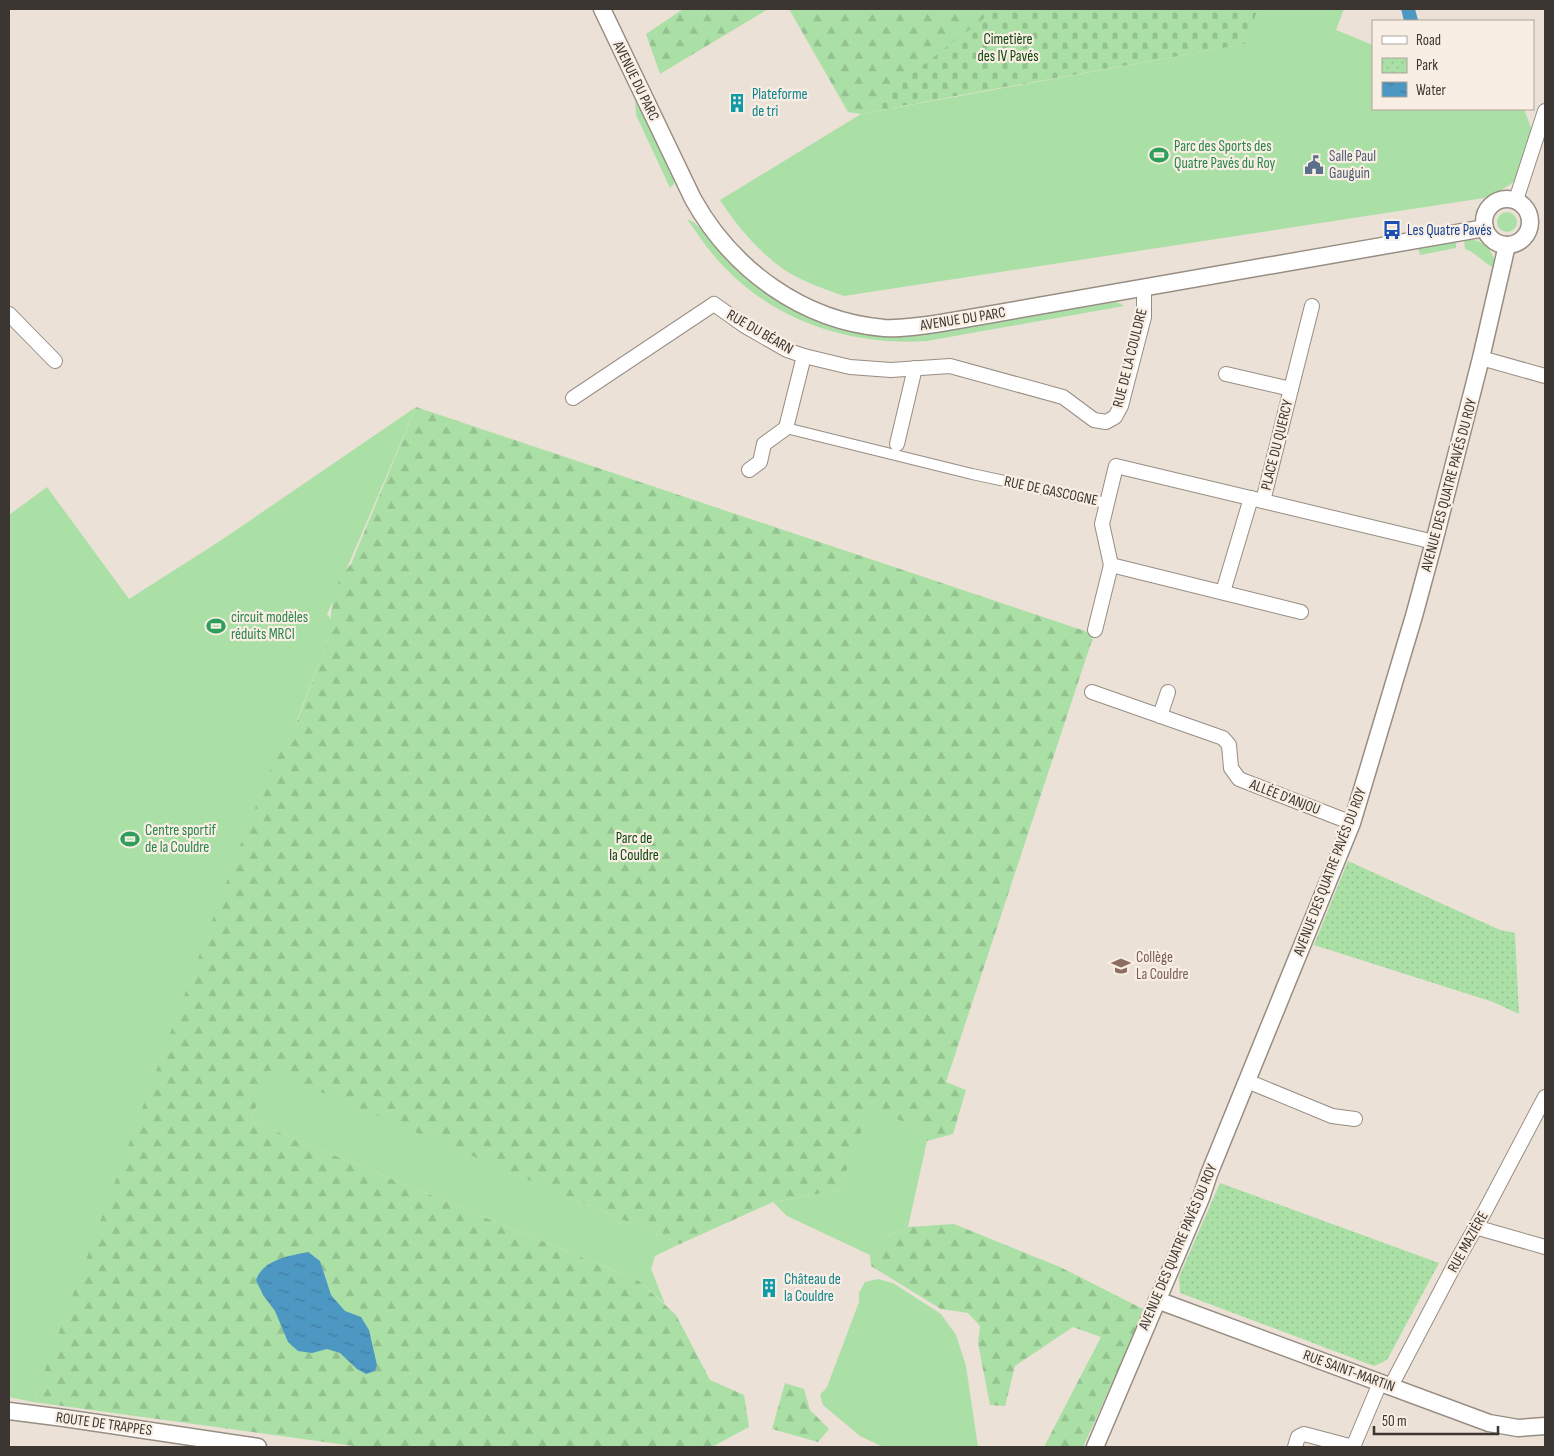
<svg xmlns="http://www.w3.org/2000/svg" width="1554" height="1456" viewBox="0 0 1554 1456" font-family="'Sofia Sans Condensed',sans-serif">
<style>
.grass{fill:#aae0a6}
.forest{fill:url(#forest-firs)}
.cemetery{fill:url(#cemetery-stones)}
.park{fill:url(#park-dots)}
.water{fill:url(#water-ripples)}
.lines{fill:none;stroke-linecap:round;stroke-linejoin:round}
.pedestrian-casing{stroke:#978d83;stroke-width:12}
.minor-casing{stroke:#978d83;stroke-width:16}
.tertiary-casing{stroke:#978d83;stroke-width:19}
.pedestrian{stroke:#fff;stroke-width:10}
.minor{stroke:#fff;stroke-width:14}
.tertiary{stroke:#fff;stroke-width:16}
.labels{text-anchor:middle;dominant-baseline:central;stroke-width:4.5;stroke-linejoin:round;paint-order:stroke}
.park-label{font-size:15px;fill:#0d460e;stroke:#f9eee3}
.street-label{font-size:15px;fill:#3b3632;stroke:#f9eee3}
.culture-label{font-size:15px;fill:#0d838f;stroke:#f9eee3;text-anchor:start}
.leisure-label{font-size:15px;fill:#27864d;stroke:#f9eee3;text-anchor:start}
.service-label{font-size:15px;fill:#4e5e75;stroke:#f9eee3;text-anchor:start}
.transit-label{font-size:15px;fill:#164399;stroke:#f9eee3;text-anchor:start}
.education-label{font-size:15px;fill:#785e54;stroke:#f9eee3;text-anchor:start}
</style>
<defs>
<pattern id="forest-firs" width="22" height="20" patternUnits="userSpaceOnUse" patternTransform="scale(1.25)"><rect width="22" height="20" fill="#aae0a6"/><path d="M5 1l3.5 6h-7zM16 11l3.5 6h-7z" fill="#93c18f"/></pattern>
<pattern id="cemetery-stones" width="16" height="16" patternUnits="userSpaceOnUse" patternTransform="scale(1.25)"><rect width="16" height="16" fill="#aae0a6"/><path d="M2 7V4a2 2 0 0 1 4 0v3zM10 15v-3a2 2 0 0 1 4 0v3z" fill="#93c18f"/></pattern>
<pattern id="park-dots" width="8" height="8" patternUnits="userSpaceOnUse" patternTransform="scale(1.25)"><rect width="8" height="8" fill="#aae0a6"/><path d="M2 2h.1M6 6h.1" fill="none" stroke="#93c18f" stroke-width="1.8" stroke-linecap="round"/></pattern>
<pattern id="water-ripples" width="26" height="14" patternUnits="userSpaceOnUse" patternTransform="scale(1.25)"><rect width="26" height="14" fill="#4d97c3"/><path d="M2 4q2-2 4 0t4 0M15 11q2-2 4 0t4 0" fill="none" stroke="#417c9f"/></pattern>
</defs>
<rect width="100%" height="100%" fill="#ece1d6"/>
<!-- grass -->
<g class="grass">
<path d="M1258 9H1344L1336 30 1373 45V109H1524L1532 130 1516 180 1505 188 1484 198 844 296C824 289 801 281 783 269 757 250 737 226 720 200L861 114 1244 44Z"/>
<path d="M635 99 674 179V184L670 188 636 115Z"/>
<circle cx="1507" cy="222" r="10"/>
<path d="M687 219C702 224 717 251 729 263 779 314 854 340 924 335L1114 302 1119 303 1124 306 927 341C852 346 777 322 725 268 710 253 699 236 687 219Z"/>
<path d="M1464 239C1482 238 1495 249 1495 268 1484 264 1477 253 1465 249Z"/>
<path d="M1456 240V248L1420 255 1418 247Z"/>
<path d="M416 407 329 610 327 614 334 624 33 1402 9 1397V515L47 487 129 599 220 541Z"/>
<path d="M269 1069 680 1244 655 1256 651 1269 665 1304 639 1281 251 1121Z"/>
<path d="M871 1106 919 1129 927 1141 908 1227 889 1235 870 1255 787 1216 773 1202 839 1190Z"/>
<path d="M878 1279 893 1283 941 1314 956 1335 966 1366 978 1447H883L860 1436 823 1405 820 1395 827 1387 859 1302V1293L865 1282Z"/>
</g>
<!-- forest -->
<g class="forest">
<path d="M683 9H768L660 74 646 34Z"/>
<path d="M789 9H999L950 97 861 114 848 112Z"/>
<path d="M416 407 1094 634 946 1082 966 1090 953 1134 927 1141 919 1129 871 1107 839 1190 773 1202 680 1244 269 1070 251 1121 639 1281 676 1315 710 1380 744 1395 749 1427 712 1447H361L33 1402 243 838 276 756 298 719 328 639 333 597 341 576 351 564Z"/>
<path d="M954 1224 1060 1267 1145 1310 1083 1447H1044L1101 1337 1073 1327 1015 1366 1005 1406 990 1405 978 1343 980 1326 968 1313 941 1309 871 1266 870 1255 889 1235 908 1227Z"/>
<path d="M785 1383 804 1389 810 1410 829 1429 818 1442 772 1429Z"/>
</g>
<!-- cemetery -->
<path class="cemetery" d="M996 9H1258L1245 44 861 113Z"/>
<!-- park -->
<g class="park">
<path d="M1348 861 1500 930 1515 933 1519 1014 1493 1002 1314 945Z"/>
<path d="M1220 1183 1439 1263 1387 1360 1374 1366 1180 1293 1179 1277Z"/>
</g>
<!-- water -->
<g class="water">
<path d="M1401 9H1415L1418 20 1404 21Z"/>
<path d="M308 1252 320 1261 331 1295 345 1311 361 1317 369 1330 377 1365 375 1371 366 1374 357 1369 340 1353 327 1349 312 1353 298 1351 288 1342 275 1311 263 1295 256 1280C263 1260 288 1256 308 1252Z"/>
</g>
<g class="lines">
<!-- pedestrian casing -->
<g class="pedestrian-casing">
<path id="pedestrian" d="M786 428 972 474 1106 503"/>
</g>
<!-- minor casing -->
<g class="minor-casing">
<g id="minor">
<path d="M1516 200 1545 111"/>
<path d="M9 314 55 361"/>
<path d="M1481 358 1545 376"/>
<path d="M1226 374 1291 389 1263 501"/>
<path d="M1291 389 1312 306"/>
<path d="M573 398 714 304 745 326 787 350 804 356 850 367 891 370 950 366 1063 397 1094 420 1106 422 1115 417 1121 406 1144 317V289"/>
<path d="M897 444 915 368"/>
<path d="M749 470 760 462 764 444 786 428 804 356"/>
<path d="M1111 565 1301 612"/>
<path d="M1223 592 1251 498"/>
<path d="M1095 630 1111 565 1102 524 1116 466 1434 542"/>
<path d="M1092 692 1223 738 1229 745 1231 768 1239 779 1352 823"/>
<path d="M1160 716 1168 692"/>
<path d="M1247 1081 1332 1116 1355 1119"/>
<path d="M1475 1227 1545 1247"/>
<path d="M1391 1386 1455 1264 1486 1209 1545 1097"/>
<path d="M1295 1447 1298 1437 1304 1434 1353 1447"/>
<path d="M1353 1447 1380 1383"/>
</g>
</g>
<!-- tertiary casing -->
<g class="tertiary-casing">
<g id="tertiary">
<path d="M602 9 693 199C732 269 802 321 884 328 903 329 922 326 941 323L1485 228"/>
<circle cx="1507" cy="222" r="23"/>
<path d="M1157 1300 1489 1423 1518 1428 1545 1426"/>
<path d="M9 1411 64 1418 258 1447"/>
<path d="M1095 1447 1201 1198 1209 1174 1352 823 1414 616 1434 542 1481 358 1507 245"/>
</g>
</g>
<!-- pedestrian -->
<use href="#pedestrian" class="pedestrian"/>
<!-- minor -->
<use href="#minor" class="minor"/>
<!-- tertiary -->
<use href="#tertiary" class="tertiary"/>
</g>
<!-- icons -->
<defs>
<g id="building-bare" transform="scale(1.5)"><path d="M-4-6H4V6H1V3H-1V6H-4ZM-2.5-4.3h1.7v1.8h-1.7ZM.8-4.3h1.7v1.8H.8ZM-2.5-1h1.7V.8h-1.7ZM.8-1h1.7V.8H.8Z" fill="#0f9aa8" stroke="#f9eee3" stroke-width="2.5" paint-order="stroke"/></g>
<g id="stadium-bare" transform="scale(1.5)"><path d="M0-5a6.5 5 0 1 0 0 10a6.5 5 0 1 0 0-10ZM-3.5-1.8h7v3.6h-7Z" fill="#2e9e5b" stroke="#f9eee3" stroke-width="2.5" paint-order="stroke"/></g>
<g id="civic-bare" transform="scale(1.5)"><path d="M-.6-6.5H3V-4.5H.6V-3L4-1V1h2V6H-6V1h2V-1L-.6-3ZM-1.2 2.5V6h2.4V2.5Z" fill="#5c6f8a" stroke="#f9eee3" stroke-width="2.5" paint-order="stroke"/></g>
<g id="bus-bare" transform="scale(1.5)"><path d="M-5-6H5V4H4V6H2V4H-2V6H-4V4H-5ZM-3.5-4V0h7V-4ZM-3.5 1.2v1.5H-2V1.2ZM2 1.2v1.5H3.5V1.2Z" fill="#1a4fb4" stroke="#f9eee3" stroke-width="2.5" paint-order="stroke"/></g>
<g id="school-bare" transform="scale(1.5)"><path d="M0-5L7-2L0 1L-7-2ZM-4 1L0 2.5L4 1V4Q0 6-4 4Z" fill="#8d6e63" stroke="#f9eee3" stroke-width="2.5" paint-order="stroke"/></g>
</defs>
<g fill-rule="evenodd">
<use href="#building-bare" x="737" y="103"/>
<use href="#stadium-bare" x="1159" y="155"/>
<use href="#civic-bare" x="1314" y="165"/>
<use href="#bus-bare" x="1392" y="230"/>
<use href="#stadium-bare" x="216" y="626"/>
<use href="#stadium-bare" x="130" y="839"/>
<use href="#school-bare" x="1121" y="966"/>
<use href="#building-bare" x="769" y="1288"/>
</g>
<g class="labels">
<!-- park labels -->
<g class="park-label">
<text x="1008" y="39">Cimetière<tspan x="1008" dy="17">des IV Pavés</tspan></text>
<text x="634" y="838">Parc de<tspan x="634" dy="17">la Couldre</tspan></text>
</g>
<!-- street labels -->
<g class="street-label">
<text transform="translate(636 81) rotate(64)">AVENUE DU PARC</text>
<text transform="translate(963 319) rotate(-9)">AVENUE DU PARC</text>
<text transform="translate(760 332) rotate(30)">RUE DU BÉARN</text>
<text transform="translate(1130 358) rotate(-76)">RUE DE LA COULDRE</text>
<text transform="translate(1277 445) rotate(-76)">PLACE DU QUERCY</text>
<text transform="translate(1449 485) rotate(-75)">AVENUE DES QUATRE PAVÉS DU ROY</text>
<text transform="translate(1051 491) rotate(12)">RUE DE GASCOGNE</text>
<text transform="translate(1285 797) rotate(21)">ALLÉE D'ANJOU</text>
<text transform="translate(1330 872) rotate(-69)">AVENUE DES QUATRE PAVÉS DU ROY</text>
<text transform="translate(1468 1242) rotate(-61)">RUE MAZIÈRE</text>
<text transform="translate(1178 1247) rotate(-67)">AVENUE DES QUATRE PAVÉS DU ROY</text>
<text transform="translate(1349 1371) rotate(20)">RUE SAINT-MARTIN</text>
<text transform="translate(104 1424) rotate(8)">ROUTE DE TRAPPES</text>
</g>
<!-- culture labels -->
<g class="culture-label">
<text x="752" y="94">Plateforme<tspan x="752" dy="17">de tri</tspan></text>
<text x="784" y="1279">Château de<tspan x="784" dy="17">la Couldre</tspan></text>
</g>
<!-- leisure labels -->
<g class="leisure-label">
<text x="1174" y="146">Parc des Sports des<tspan x="1174" dy="17">Quatre Pavés du Roy</tspan></text>
<text x="231" y="617">circuit modèles<tspan x="231" dy="17">réduits MRCI</tspan></text>
<text x="145" y="830">Centre sportif<tspan x="145" dy="17">de la Couldre</tspan></text>
</g>
<!-- service labels -->
<g class="service-label">
<text x="1329" y="156">Salle Paul<tspan x="1329" dy="17">Gauguin</tspan></text>
</g>
<!-- transit labels -->
<g class="transit-label">
<text x="1407" y="230">Les Quatre Pavés</text>
</g>
<!-- education labels -->
<g class="education-label">
<text x="1136" y="957">Collège<tspan x="1136" dy="17">La Couldre</tspan></text>
</g>
</g>
<!-- border -->
<rect width="1554" height="1456" fill="none" stroke="#3b3632" stroke-width="20"/>
<!-- legend -->
<rect x="1372" y="20" width="162" height="90" fill="#f9eee3" stroke="#ada49c"/>
<rect x="1382" y="36" width="25" height="8" fill="#ffffff" stroke="#ada49c"/>
<text x="1416" y="45" font-size="15" fill="#3b3632">Road</text>
<rect x="1382" y="58" width="25" height="15" fill="url(#park-dots)" stroke="#ada49c"/>
<text x="1416" y="70" font-size="15" fill="#3b3632">Park</text>
<rect x="1382" y="82" width="25" height="15" fill="url(#water-ripples)" stroke="#ada49c"/>
<text x="1416" y="95" font-size="15" fill="#3b3632">Water</text>
<!-- scale -->
<path d="M1374 1426v8h124v-8" fill="none" stroke="#3b3632" stroke-width="2.5"/>
<text x="1382" y="1426" font-size="15" fill="#3b3632" stroke="#f9eee3" stroke-width="4" paint-order="stroke">50 m</text>
</svg>
